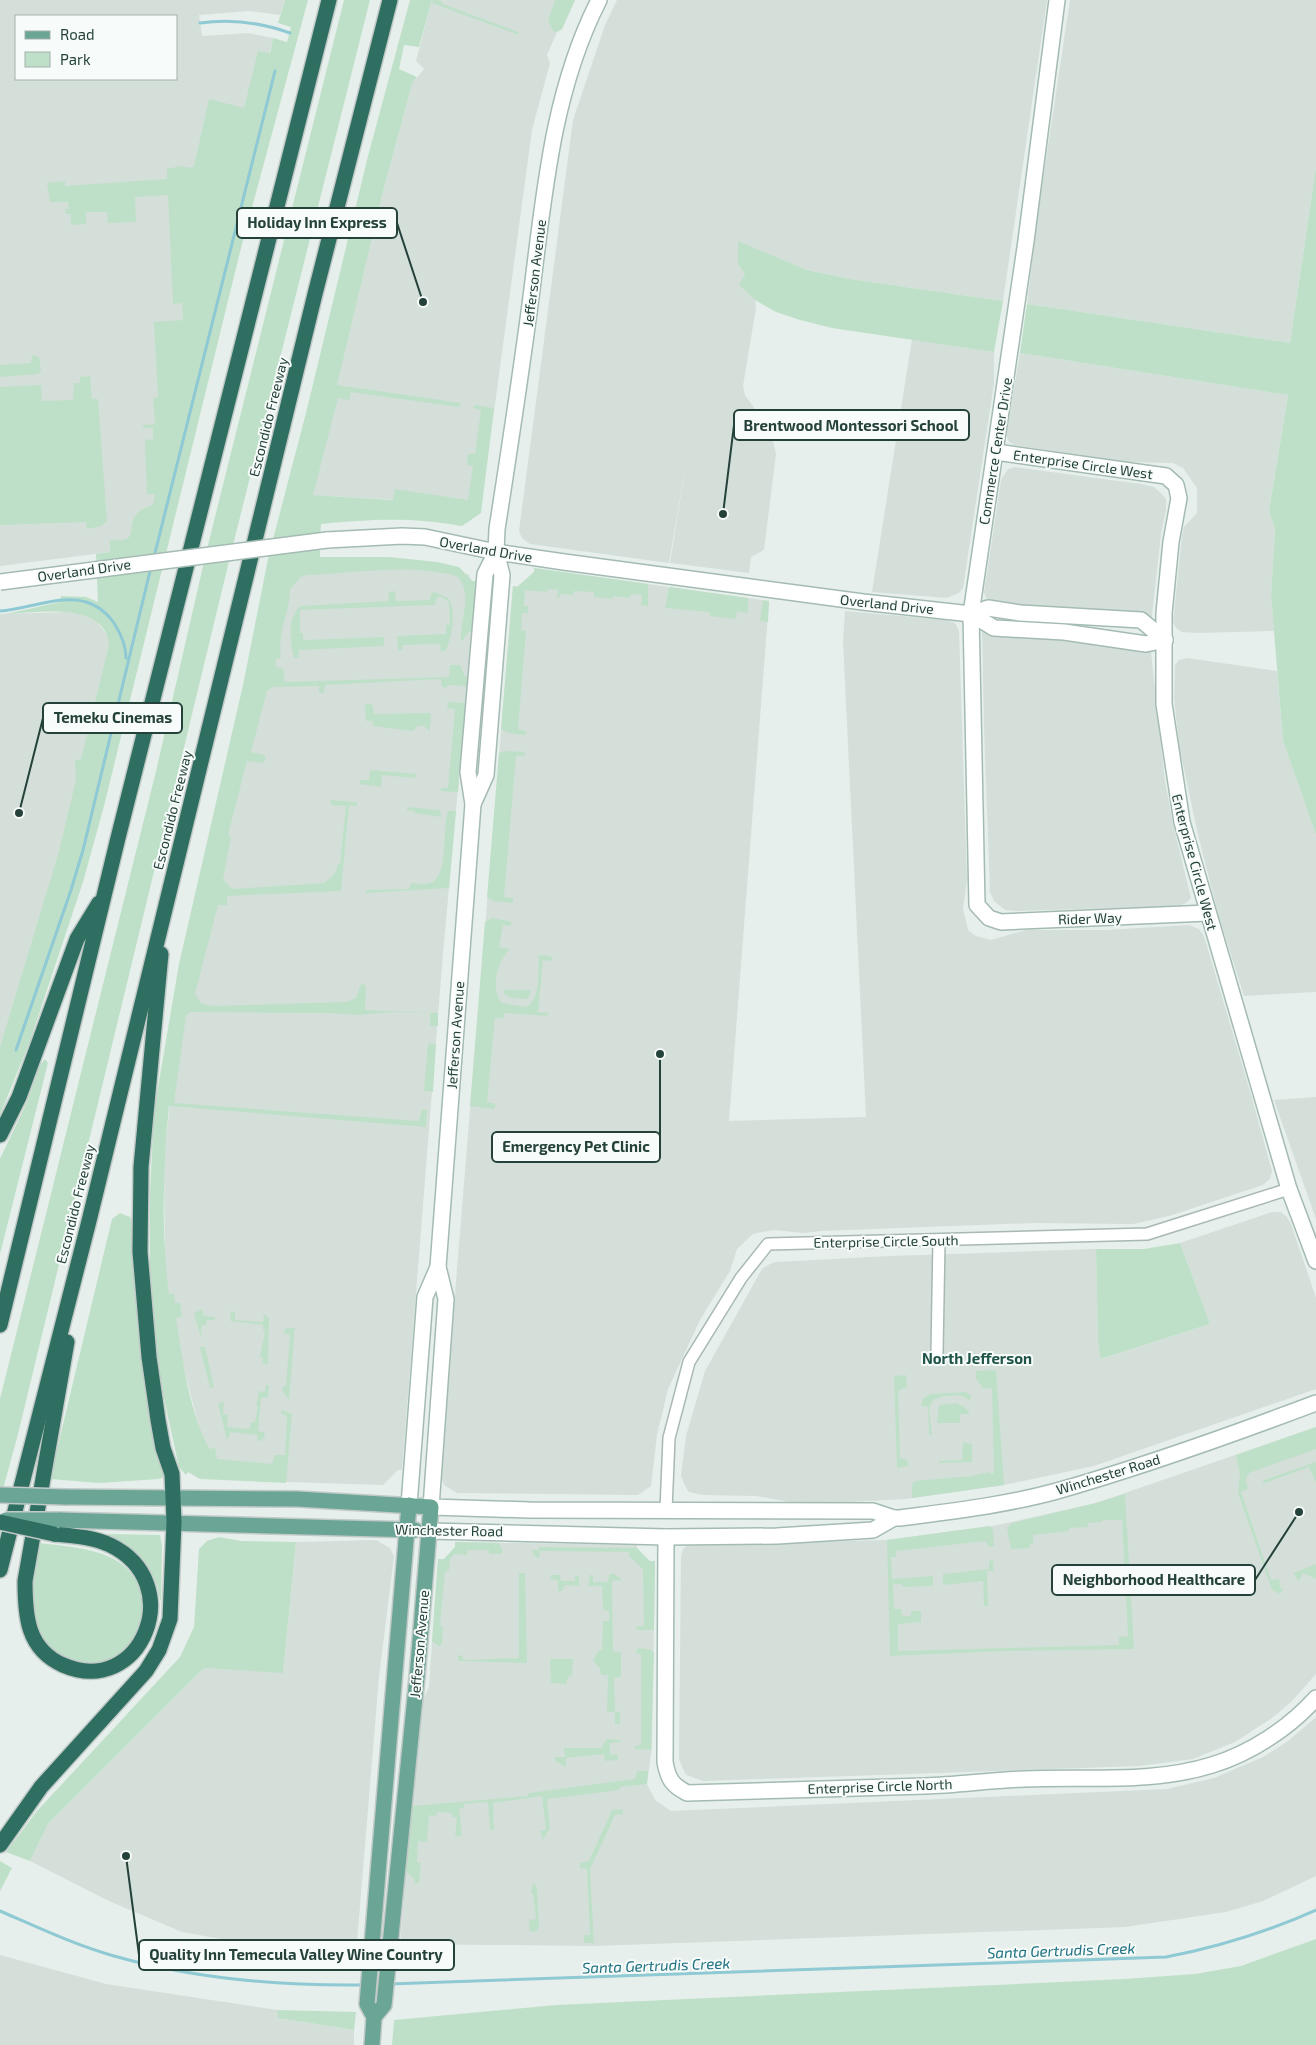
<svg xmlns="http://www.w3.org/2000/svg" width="1316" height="2045" viewBox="0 0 1316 2045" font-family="'Exo 2',sans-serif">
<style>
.built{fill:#d4dfda;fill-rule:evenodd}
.green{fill:#bfe0c8}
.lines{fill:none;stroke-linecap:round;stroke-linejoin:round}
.stream{stroke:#8ec9d4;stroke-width:3}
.street-casing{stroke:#a8b8b2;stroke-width:14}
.secondary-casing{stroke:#a4bbb3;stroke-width:18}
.primary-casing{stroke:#c2cac8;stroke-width:18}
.highway-casing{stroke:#c2cac8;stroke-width:18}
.street{stroke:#fff;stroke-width:11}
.secondary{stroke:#fff;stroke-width:15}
.primary{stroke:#6aa596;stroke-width:15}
.highway{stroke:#2f6f62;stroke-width:15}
.secondary-bridge-casing{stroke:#a4bbb3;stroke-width:18;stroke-linecap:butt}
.primary-bridge-casing{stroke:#c2cac8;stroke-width:18;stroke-linecap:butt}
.highway-bridge-casing{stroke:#c2cac8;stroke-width:18;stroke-linecap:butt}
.secondary-bridge{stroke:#fff;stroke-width:15}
.primary-bridge{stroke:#6aa596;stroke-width:15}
.highway-bridge{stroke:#2f6f62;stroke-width:15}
.labels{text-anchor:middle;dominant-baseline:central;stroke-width:4;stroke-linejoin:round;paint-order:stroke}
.street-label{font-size:14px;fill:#24423a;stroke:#f7fbf9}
.neighbourhood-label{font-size:15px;font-weight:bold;fill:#1f5548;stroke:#f7fbf9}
.water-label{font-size:15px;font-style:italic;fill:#1c6f80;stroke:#f7fbf9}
.leader{fill:none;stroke:#24423a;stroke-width:2}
.callout-dot{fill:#24423a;stroke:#f7fbf9;stroke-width:2}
.callout{fill:#f7fbf9;stroke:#24423a;stroke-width:2}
.callout-label{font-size:15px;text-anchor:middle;font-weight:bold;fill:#24423a}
</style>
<rect width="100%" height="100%" fill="#e6efeb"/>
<!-- built -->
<g class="built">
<path d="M0 0H285L280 15 250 11 199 15 202 36 248 33 273 38 221 264 143 548 0 566ZM16 16H176V79H16Z"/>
<path d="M432 0H575L562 29 557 32 547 55 550 63 532 130 481 508 418 501 310 495 384 188 412 84 424 69 416 61Z"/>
<path d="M617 0H1047L1003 301 850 279 807 270 739 242 745 274 740 285 755 300 756 308 743 386 745 395 771 432 776 454 764 550 751 557 749 573 670 563 688 451 669 563 530 544 522 538 519 531 573 120 605 25Z"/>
<path d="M1070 0H1316V167L1290 343 1027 304 1037 219Z"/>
<path d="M912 339 994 352V383L963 588 959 593 947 598 872 592Z"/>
<path d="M1020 353 1288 395 1269 511 1275 529 1271 595 1274 631 1198 633 1182 632 1176 628 1173 622 1182 536 1184 527 1197 513V488L1183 468 1173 463 1129 462 1015 445 1009 442 1006 435Z"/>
<path d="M1015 467 1141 484 1154 487 1161 493 1166 499V510L1161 534 1151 624 993 602 986 598 984 593 1001 480 1008 469Z"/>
<path d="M418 566 468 574 472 581H477L443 953 402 1470H398L383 1485 252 1481 205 1452 172 1320 165 1264 164 1166 171 1090 184 1009 292 573Z"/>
<path d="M534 568 769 601 729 1121 866 1117 843 641 845 611 946 620 955 623 959 631 967 880 963 909 968 930 976 936 991 940 1026 930H1106L1189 925 1199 929 1204 936 1252 1098 1272 1171 1270 1179 1263 1185 1169 1216 1133 1224 1033 1223 821 1231 804 1233 773 1230 753 1234 737 1249 730 1271 700 1320 668 1389 657 1435 651 1486 638 1495 457 1493 445 1486 438 1473 450 1354 513 586 517 587 534 572Z"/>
<path d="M70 612 85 614 96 620 111 640 113 658 0 1082V614Z"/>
<path d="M986 625 1151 652 1165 781 1174 828 1191 898 1186 903 1179 906 1016 911 1005 910 994 901 990 892 984 728 982 630Z"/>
<path d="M1187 658 1277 671 1283 741 1316 835V992L1244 996 1219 917 1198 835 1179 745 1174 698 1175 665 1179 660Z"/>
<path d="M1316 1097V1219L1274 1100Z"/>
<path d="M1272 1212H1281L1287 1217 1291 1224 1316 1298V1389L1094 1466 1004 1485 906 1499 830 1503H794L756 1496 703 1495 689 1492 685 1486 681 1475 686 1436 705 1371 762 1269 768 1265 775 1262 890 1256 1096 1249 1098 1341 1102 1359 1210 1324 1180 1243Z"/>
<path d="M1316 1427V1674L1292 1701 1272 1718 1235 1742 1193 1759 1139 1766 703 1781 686 1775 682 1767 679 1758 681 1557 683 1549 688 1545 887 1540 998 1525 1096 1503Z"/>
<path d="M376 1540 390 1548 394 1556 379 1677 357 1942 304 1948 260 1946 182 1932 109 1901 30 1861 48 1824 204 1668 283 1672 296 1542Z"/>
<path d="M455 1542 637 1545V1550L650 1561H655L652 1747 647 1784 655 1800 671 1811 1167 1789 1214 1778 1263 1757 1288 1741 1316 1717V1876L1263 1901 1226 1912 1125 1927 594 1946 400 1944 420 1705 429 1687 438 1559H444L455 1547Z"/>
<path d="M0 1955 106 1984 277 2010 278 2018 354 2030V2045H0Z"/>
</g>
<!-- green -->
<g class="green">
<path d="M285 0H308L241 248 104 806 83 882 30 1041 0 1115V1047L59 851 76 780 75 760 81 759 109 645C106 600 35 613 6 614L60 602 61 596 86 597 98 602 96 554 110 552V540C115 540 122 541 126 539 138 535 122 513 153 505L155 494H147L145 444V440L153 439V428H143V425L155 424 153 398 158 397 154 322 183 320 182 303 173 304 168 195 135 197 136 222 108 223 107 212H86V224L71 225V214H66L65 209H69L68 202H50L47 183 65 181V186L167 179V169L180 166 191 168 194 166 209 99 244 108 258 51 270 53 273 38 287 42 291 27 278 23Z"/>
<path d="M344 0H370L232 549 18 1434 2 1493H0V1399L157 767 206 553Z"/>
<path d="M410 0H432L419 47 404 45 399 69 417 77 412 84 384 188 337 385 461 403 459 407 351 392 349 400 338 398 313 495 393 500 395 489 468 500 473 466 467 465 468 454H475L481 410 473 408 474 405 494 408 481 513 462 526C411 517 372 519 321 524L320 536 272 543 307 409 368 156Z"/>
<path d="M433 0H440L443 4 518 32 519 35 432 3Z"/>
<path d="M555 0H575L562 29 557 32 553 31 548 21Z"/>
<path d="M1316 167V835L1283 741 1271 595 1275 529 1269 511 1288 395 1020 353 1027 304 1290 343Z"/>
<path d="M738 241 807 270 850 279 1003 301 994 352 832 328 800 320 776 312 755 300 739 285 745 274 738 264Z"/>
<path d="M32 355 39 357 41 371 38 374 0 377V365L31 363Z"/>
<path d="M90 376 92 399H98L107 521 101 526 87 529 86 522 0 525V387L41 385 42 401 73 400 74 383H80V377Z"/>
<path d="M320 542V557H389L437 562 459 567 472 581H477L472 632H469L461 642C459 621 475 592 456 576 409 563 356 573 307 575L301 577 290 589C290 613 277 631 281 658L276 659V667L283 668 285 682 449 677 450 665H460L465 676H468L467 686 448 685 446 688 442 687 441 679 325 685 324 693H319V686L273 687 267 691 251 752 264 755 266 759 263 763 247 761 228 835 231 837 223 879 232 889 324 883 334 875 338 864H340L346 806 332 805 330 800 357 802V806L349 805 341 891 227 896V905H218L195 994 201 1003 213 1006 347 1002 356 998 361 984 366 985 365 1010 438 1013V1026H430V1013L393 1012 358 1015 328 1013 190 1012 186 1016 174 1103 419 1121 422 1109 427 1110 426 1127 169 1106C163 1169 161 1231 169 1294H174L175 1303H180L182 1317 176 1318C182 1356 190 1417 210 1449L215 1448 217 1459 272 1464 275 1455H285L287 1416 281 1414 282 1410 292 1414 286 1483 200 1479 188 1472 186 1475 179 1467 160 1380 150 1287V1193L154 1111 179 964 243 685 270 549Z"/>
<path d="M534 568 648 584V606L641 605 642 595 630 594V598L614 596 613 599 594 597V592L574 591 573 595 560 594 559 598H557L558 590 548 589 547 592 525 590 524 606H528V613H522L521 630 526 631 518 729 527 732 525 735 508 733 501 729 513 586 517 587 534 572Z"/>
<path d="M669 587 748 598V613L737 611 736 619 710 616V612L665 608Z"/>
<path d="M395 591 396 601 430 600 431 594 434 592 448 598C457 609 452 638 446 650L441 652 440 644 403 645 402 650 398 651 397 636 446 634V625H450L449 602 440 596 436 599 435 605 300 610V633H303V640L384 637V646L299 650V658H294C290 641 287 619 300 606L388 601 389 592Z"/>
<path d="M763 600 769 601 768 622 760 621Z"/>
<path d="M448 702 465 703 458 792 440 791 442 788H448L455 709 447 708Z"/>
<path d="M365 704H372L374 714 431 713 430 731 424 726H418L413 731 373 726V721H366Z"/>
<path d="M506 751 524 752 526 755 516 756 504 897 513 898V903L494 901 487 897 499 753Z"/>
<path d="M370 770 416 774 415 778 382 775 381 787 360 784V780H369Z"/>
<path d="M407 807 440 810 441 817 415 813V811L407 810Z"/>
<path d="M448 811H456L449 888 366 893V890L409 889 411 883C417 883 424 885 430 883 449 879 442 826 448 811Z"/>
<path d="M492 918 512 922 510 926 503 925 499 947 507 948 509 950C497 962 490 990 502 1003L527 1007C541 999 538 968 539 955L550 956 553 958 551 961 543 960 538 1012 548 1013 547 1016 505 1013 503 1018H495L487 1102 496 1104 494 1109 470 1106 485 922Z"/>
<path d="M504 987 505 990H531L529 996 526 999 511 998 504 994Z"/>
<path d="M428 1043 436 1044 433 1092 424 1091Z"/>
<path d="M45 1059 48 1063 0 1254V1159L27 1102 40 1065Z"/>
<path d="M120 1213 130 1217 132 1221 139 1338 151 1419 166 1476 159 1479 99 1483 50 1479 112 1219Z"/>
<path d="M1180 1243 1210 1324 1101 1359 1098 1341 1096 1249H1144Z"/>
<path d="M202 1309 204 1316 215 1317V1320H207L206 1325H202L201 1338 194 1313Z"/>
<path d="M231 1311 235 1312V1320L263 1322 264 1314 269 1318 268 1364 262 1363 263 1358 260 1357 265 1331 263 1330V1325L230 1321Z"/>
<path d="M286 1328H295L289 1400 282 1390 283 1386H286L290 1335 283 1333Z"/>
<path d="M200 1347H205L214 1387 210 1388Z"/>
<path d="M996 1370 1004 1485 912 1498V1485L915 1481 971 1476 990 1472V1474L994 1473 992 1388 984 1389 976 1379V1371Z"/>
<path d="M906 1375 907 1387 898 1391 900 1458 907 1460 909 1466 897 1468 894 1376Z"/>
<path d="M266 1385H269L268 1397 261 1398 258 1431 264 1432 265 1437 258 1442 257 1435 231 1432 227 1440 218 1404 224 1401 223 1414 228 1415 227 1427 250 1429 251 1422H255L258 1406H256L259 1391 265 1392Z"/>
<path d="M966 1392 971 1396 970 1401C962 1394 957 1395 947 1396 922 1398 931 1414 932 1435H929L928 1407 921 1406 923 1398 931 1394Z"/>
<path d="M956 1403 965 1407 970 1414H960V1423H937L939 1405Z"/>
<path d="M1316 1427V1449L1249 1473 1246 1479 1248 1489 1241 1492 1271 1580 1279 1579 1280 1587 1283 1589 1280 1594 1272 1590 1238 1493 1240 1475 1236 1455Z"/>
<path d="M963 1442 972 1444V1462L939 1463V1461L962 1460Z"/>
<path d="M1316 1462V1483L1309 1467 1262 1484 1264 1480Z"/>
<path d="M1125 1494 1134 1649 1004 1651 890 1656 887 1540 990 1526 993 1530 994 1546 989 1547 985 1541 896 1551V1557H891L892 1579 933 1576V1586L904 1587 901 1584H893L894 1609H901L902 1616H911V1611H921V1622L898 1624V1651L1119 1645V1637L1128 1636 1122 1520H1103L1102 1522 1088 1523V1527L1069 1528V1531L1033 1535V1544H1030V1548L1011 1549 1007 1528 1012 1523 1096 1503Z"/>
<path d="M104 1534 160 1535 162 1545 161 1602C159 1597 159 1589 156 1583 147 1561 128 1541 103 1540Z"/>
<path d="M219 1537 241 1541 296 1542 283 1673 204 1668 48 1824 30 1861 6 1852 37 1811 180 1657 194 1627 199 1549 207 1541Z"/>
<path d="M455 1542 499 1543 503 1552 500 1554H489V1550H467V1555L455 1554 450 1559 449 1570 445 1572 440 1625 443 1628 442 1644 439 1646 432 1641 438 1559H444L455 1547Z"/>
<path d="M38 1543C63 1546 89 1547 112 1558 147 1576 156 1623 125 1650 121 1653 117 1657 113 1659 101 1664 88 1664 76 1662 21 1652 31 1583 38 1543Z"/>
<path d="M539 1547 637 1548 650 1561H655L654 1630H638L635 1627 644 1626 643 1569 629 1556V1552L540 1551 539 1559 534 1556 532 1550H538Z"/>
<path d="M993 1560 994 1571H987L988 1606H984L983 1581 943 1585V1574L989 1569V1561Z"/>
<path d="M1316 1564V1579L1303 1573 1299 1581 1293 1573Z"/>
<path d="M519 1573H525L527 1663 458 1661V1655L463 1656V1659L468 1660 519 1658Z"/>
<path d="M613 1573 622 1580 612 1581 613 1651 621 1652V1677L614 1678 615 1711 620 1712V1724H615V1712H607L608 1675H601L600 1668 593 1661 599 1650H602L603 1621H609V1611L603 1610 602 1586H588L590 1575H593V1582H608L609 1575Z"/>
<path d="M575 1574 579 1577V1586L565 1585 562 1591H558V1580L550 1579 551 1575H560L561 1581H575Z"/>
<path d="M638 1648 648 1649 654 1652 651 1750 634 1749 635 1746 641 1745V1654L635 1653Z"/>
<path d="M550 1659H573L572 1675 568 1677 566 1684 551 1683Z"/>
<path d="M607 1739 620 1740 621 1742 610 1743V1754L618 1755V1760L605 1761 604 1754 566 1758V1767L555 1761V1757H565L564 1748H601Z"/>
<path d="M637 1771H648L647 1784 620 1787V1790L547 1799 550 1827 543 1840 540 1831 546 1830 542 1796 493 1803 494 1830H490L488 1802 464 1804V1808L459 1809 462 1836H455L457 1817H452V1813L437 1812 436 1816 429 1815 427 1842 418 1841 417 1862 421 1863 419 1883H414V1879L406 1872 412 1806 528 1796 529 1793 635 1779Z"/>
<path d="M623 1809V1814L615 1815 590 1869 594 1943H584V1935H590L587 1869 580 1868V1863L589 1861 612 1810Z"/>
<path d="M0 1861 12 1868 0 1891Z"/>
<path d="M535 1884 537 1887 539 1927 537 1931 530 1932 529 1920 536 1919 533 1894H531L532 1885Z"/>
<path d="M1316 1939V2045H392L394 2020 556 2005 1125 1979 1195 1974 1241 1966Z"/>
<path d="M277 2010 356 2012 354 2030 278 2018Z"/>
</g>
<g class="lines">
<!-- stream -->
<g class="stream">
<path d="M200 23C231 19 260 22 290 33"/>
<path d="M154 557 275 71"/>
<path d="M0 611C40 608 84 581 114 623 121 634 126 645 126 658"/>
<path d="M16 1050 71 890 83 850 151 567"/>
<path d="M0 1911C37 1927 75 1945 114 1956 195 1979 279 1986 363 1985"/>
<path d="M389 1984 1166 1957C1218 1947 1267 1932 1316 1910"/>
</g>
<!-- street casing -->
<g class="street-casing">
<g id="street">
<path d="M937 1353 939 1240"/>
<path d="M666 1510 669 1438 689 1362 741 1278 768 1244 1147 1234 1289 1189"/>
</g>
</g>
<!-- secondary casing -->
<g class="secondary-casing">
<g id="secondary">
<path d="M1057 0 1026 241 971 614 977 905 989 918 1001 922 1208 913"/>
<path d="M996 452 1166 476 1176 485 1179 498 1171 542 1164 613V704L1182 822 1289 1189 1316 1261"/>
<path d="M327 540 402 536 425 537 496 552 564 562 863 602 971 614 994 628 1064 632 1146 644 1165 640"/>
<path d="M496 552 485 574 468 772 473 804 438 1267 446 1299 431 1507 529 1510 873 1511 894 1518H900C953 1511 1006 1505 1057 1491 1145 1466 1231 1435 1316 1403"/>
<path d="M971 614 988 608 1020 613 1141 620 1165 640"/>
<path d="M473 804 486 775 502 575 496 552 497 529C509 452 521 374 531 297 544 196 552 92 599 0"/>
<path d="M409 1505 425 1297 438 1267"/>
<path d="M429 1531 666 1537 777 1536 873 1530 894 1518"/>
<path d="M666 1537 665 1762C668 1779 672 1785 687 1793 766 1791 846 1788 925 1786 958 1785 991 1780 1024 1779 1087 1776 1151 1784 1212 1765 1251 1753 1289 1728 1316 1698"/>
</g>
</g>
<!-- primary casing -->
<g class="primary-casing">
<g id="primary">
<path d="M64 1497 297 1499 431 1507 417 1677 384 2005 374 2017"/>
<path d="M59 1520 415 1530"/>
<path d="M372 2045 374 2017 367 2004 409 1505"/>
</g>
</g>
<!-- highway casing -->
<g class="highway-casing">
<g id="highway">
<path d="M0 1135 19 1097 77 939 99 903"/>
<path d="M0 1325 118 838 329 0"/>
<path d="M54 1534C74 1536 92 1537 110 1545 189 1583 141 1699 63 1665 27 1649 25 1616 25 1581L67 1342"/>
<path d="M0 1570 89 1221 315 294 390 0"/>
<path d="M0 1845 41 1787 146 1671 159 1650 170 1619 174 1522 172 1474 163 1448 158 1420 149 1357 140 1252 141 1167 161 954"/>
</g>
</g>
<!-- street -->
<use href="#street" class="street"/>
<!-- secondary -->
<use href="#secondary" class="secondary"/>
<!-- primary -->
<use href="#primary" class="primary"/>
<!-- highway -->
<use href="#highway" class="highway"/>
<!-- secondary-bridge casing -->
<g class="secondary-bridge-casing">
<path id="secondary-bridge" d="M0 582 327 540"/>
</g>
<!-- primary-bridge casing -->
<g class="primary-bridge-casing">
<g id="primary-bridge">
<path d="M0 1495 64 1497"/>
<path d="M6 1520H59"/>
</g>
</g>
<!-- highway-bridge casing -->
<g class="highway-bridge-casing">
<path id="highway-bridge" d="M0 1522 54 1534"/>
</g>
<!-- secondary-bridge -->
<use href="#secondary-bridge" class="secondary-bridge"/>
<!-- primary-bridge -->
<use href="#primary-bridge" class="primary-bridge"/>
<!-- highway-bridge -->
<use href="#highway-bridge" class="highway-bridge"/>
</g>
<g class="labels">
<!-- street labels -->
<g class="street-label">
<text transform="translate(534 273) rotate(-83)">Jefferson Avenue</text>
<text transform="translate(268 417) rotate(-76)">Escondido Freeway</text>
<text transform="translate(995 451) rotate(-81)">Commerce Center Drive</text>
<text transform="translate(1083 464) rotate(8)">Enterprise Circle West</text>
<text transform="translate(486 549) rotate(10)">Overland Drive</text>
<text transform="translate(84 570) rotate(-8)">Overland Drive</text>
<text transform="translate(887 604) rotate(6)">Overland Drive</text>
<text transform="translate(172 810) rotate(-76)">Escondido Freeway</text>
<text transform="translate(1195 862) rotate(75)">Enterprise Circle West</text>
<text transform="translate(1090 918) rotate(-2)">Rider Way</text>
<text transform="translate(455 1035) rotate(-86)">Jefferson Avenue</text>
<text transform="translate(75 1204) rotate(-76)">Escondido Freeway</text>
<text transform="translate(886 1241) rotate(-1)">Enterprise Circle South</text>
<text transform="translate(1108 1474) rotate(-17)">Winchester Road</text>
<text transform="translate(449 1530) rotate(1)">Winchester Road</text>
<text transform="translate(419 1644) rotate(-85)">Jefferson Avenue</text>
<text transform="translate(880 1786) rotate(-2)">Enterprise Circle North</text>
</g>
<!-- neighbourhood labels -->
<g class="neighbourhood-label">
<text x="977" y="1358">North Jefferson</text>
</g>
<!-- water labels -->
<g class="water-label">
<text transform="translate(1061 1950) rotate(-2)">Santa Gertrudis Creek</text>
<text transform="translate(656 1965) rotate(-2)">Santa Gertrudis Creek</text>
</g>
</g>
<!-- callouts -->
<path class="leader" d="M423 302L397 223M723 514L734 425M19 813L43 718M660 1054L660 1147M1299 1512L1255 1580M126 1856L139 1955"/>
<g class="callout-dot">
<circle cx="423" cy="302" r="5"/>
<circle cx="723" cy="514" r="5"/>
<circle cx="19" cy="813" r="5"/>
<circle cx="660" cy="1054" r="5"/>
<circle cx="1299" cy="1512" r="5"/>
<circle cx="126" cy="1856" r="5"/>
</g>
<g class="callout">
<rect x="237" y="208" width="160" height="30" rx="5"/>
<rect x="734" y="410" width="235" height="30" rx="5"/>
<rect x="43" y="703" width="139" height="30" rx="5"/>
<rect x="492" y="1132" width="168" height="30" rx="5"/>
<rect x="1052" y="1565" width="203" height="30" rx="5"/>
<rect x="139" y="1940" width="315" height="30" rx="5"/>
</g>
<g class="callout-label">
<text x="317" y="228">Holiday Inn Express</text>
<text x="851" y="431">Brentwood Montessori School</text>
<text x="113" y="723">Temeku Cinemas</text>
<text x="576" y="1152">Emergency Pet Clinic</text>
<text x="1154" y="1585">Neighborhood Healthcare</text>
<text x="296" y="1960">Quality Inn Temecula Valley Wine Country</text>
</g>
<!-- legend -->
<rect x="15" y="15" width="162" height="65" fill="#f7fbf9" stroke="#a3b1ad"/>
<rect x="25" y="31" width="25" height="8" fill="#6aa596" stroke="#a3b1ad"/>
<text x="60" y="40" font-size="15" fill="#24423a">Road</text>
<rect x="25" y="52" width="25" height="15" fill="#bfe0c8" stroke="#a3b1ad"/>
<text x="60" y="65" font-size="15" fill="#24423a">Park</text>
</svg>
